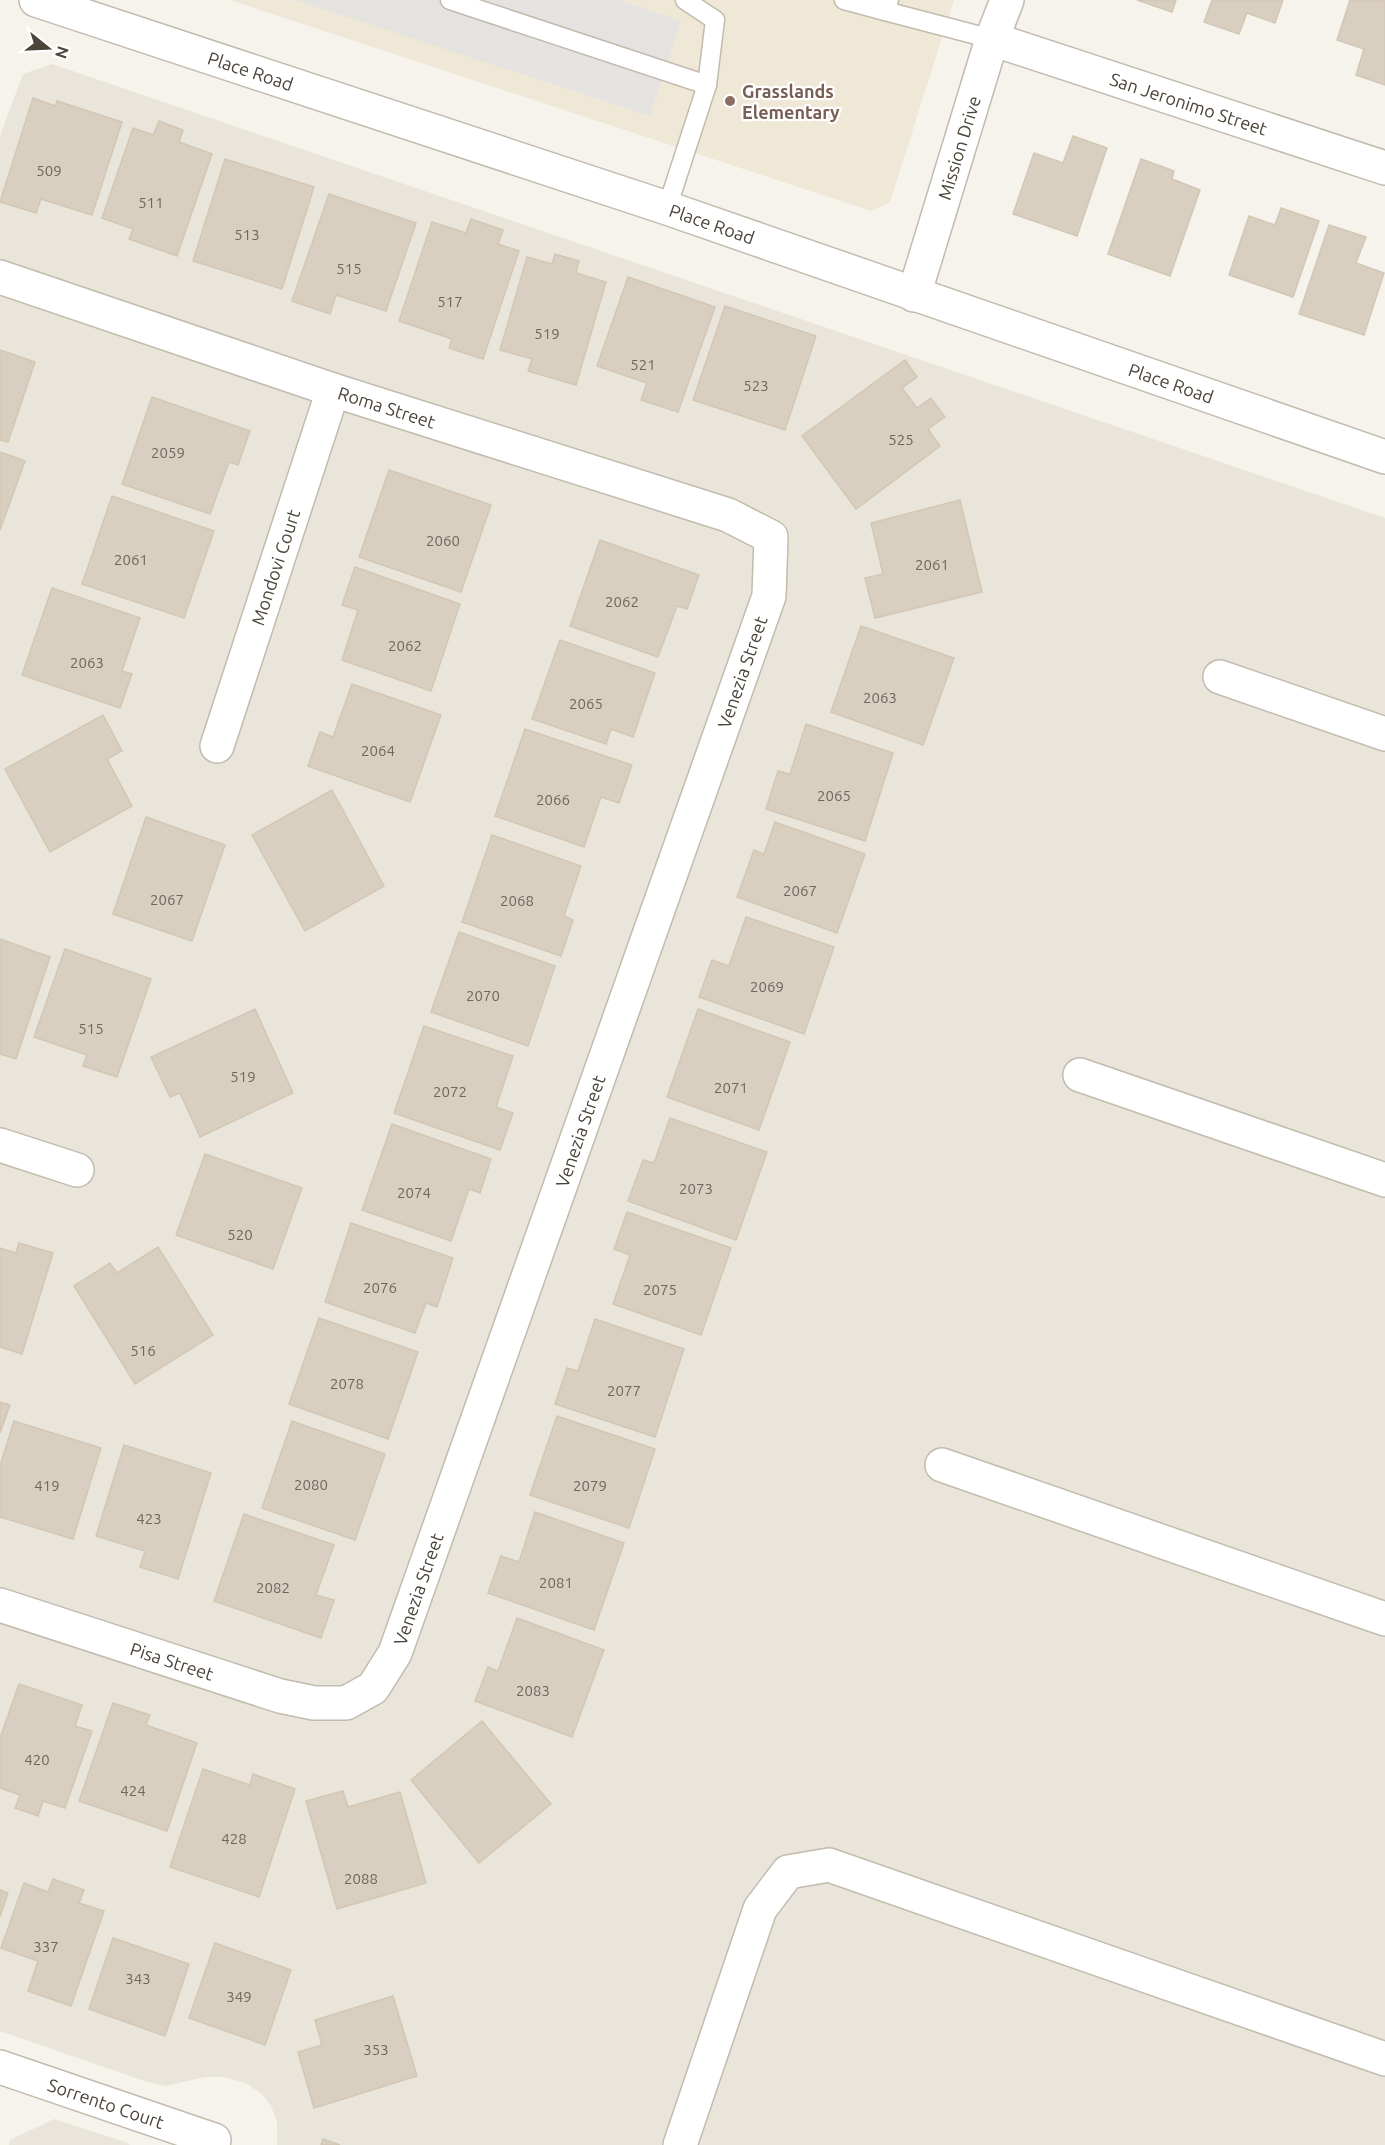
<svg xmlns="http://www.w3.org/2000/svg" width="1385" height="2145" viewBox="0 0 1385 2145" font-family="Ubuntu,sans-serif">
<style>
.residential{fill:#eae5da}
.education{fill:#efe8d6}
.parking{fill:#e5e3e0}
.building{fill:#d8cfc1;stroke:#d3c7b4;stroke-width:1.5}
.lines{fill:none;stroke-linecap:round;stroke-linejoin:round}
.lane-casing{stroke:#c2bbae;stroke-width:21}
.street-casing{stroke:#c2bbae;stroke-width:36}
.lane{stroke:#fff;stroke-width:18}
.street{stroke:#fff;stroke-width:33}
.education-dot{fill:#8d6e63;stroke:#fff;stroke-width:2}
.labels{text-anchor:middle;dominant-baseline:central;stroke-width:4.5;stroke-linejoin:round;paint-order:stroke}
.number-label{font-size:15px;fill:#6e675b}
.street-label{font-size:18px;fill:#4b4439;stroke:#fff}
.education-label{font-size:18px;font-weight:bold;fill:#785e54;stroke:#fff;text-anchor:start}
</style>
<rect width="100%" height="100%" fill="#f6f3ec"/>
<!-- residential -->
<g class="residential">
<path d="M52 64 1385 518V2145H277V2122L271 2106 261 2093 245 2083 224 2077H205L166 2086 147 2082 0 2031V136L23 74Z"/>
<path d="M54 2119 125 2142 130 2145H9L10 2140Z"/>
</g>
<!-- education -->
<path class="education" d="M230 0H954L890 202 871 211Z"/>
<!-- parking -->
<path class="parking" d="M295 0H619L681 21 650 116Z"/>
<!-- building -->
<g class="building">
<path d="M1137 0H1176L1172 12Z"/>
<path d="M1212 0H1283L1275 23 1247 13 1239 34 1204 22Z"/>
<path d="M1350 0H1385V85L1356 75 1364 49 1337 40Z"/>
<path d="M33 98 55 106 57 101 122 122 92 215 41 199 36 213 0 202Z"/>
<path d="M159 121 183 130 179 142 212 154 177 256 129 239 133 229 102 218 133 128 153 135Z"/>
<path d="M1073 136 1107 148 1077 236 1013 214 1034 153 1063 163Z"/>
<path d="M225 159 314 187 282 289 193 261Z"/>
<path d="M1141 159 1174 171 1172 179 1200 190 1170 276 1108 254Z"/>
<path d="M329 194 416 223 386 311 336 295 330 314 292 301Z"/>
<path d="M1281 208 1319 221 1293 297 1229 275 1249 216 1275 225Z"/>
<path d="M471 219 503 230 498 244 519 251 483 359 449 348 452 339 399 321 432 222 466 233Z"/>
<path d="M1329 225 1366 237 1356 263 1384 273 1364 335 1299 314Z"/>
<path d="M555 254 579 261 576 273 606 282 576 385 528 371 532 359 500 350 527 257 552 264Z"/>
<path d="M628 277 715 307 678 412 641 400 647 383 597 366Z"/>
<path d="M725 306 816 336 785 430 693 400Z"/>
<path d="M0 350 35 362 8 442 0 440Z"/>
<path d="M905 360 917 377 902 388 917 408 931 398 945 417 928 429 940 446 856 509 802 436Z"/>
<path d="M152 397 250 431 238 465 229 462 210 514 122 484Z"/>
<path d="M0 452 25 461 0 530Z"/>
<path d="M389 470 491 505 461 592 359 557Z"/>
<path d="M112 496 214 531 184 618 82 584Z"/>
<path d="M960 500 982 592 875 618 865 578 883 574 871 523Z"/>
<path d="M600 540 699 575 687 609 677 606 658 657 570 626Z"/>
<path d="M355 567 460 604 431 691 342 660 358 610 342 605Z"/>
<path d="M52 588 140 618 122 671 132 674 120 708 22 675Z"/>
<path d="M861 626 954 658 923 745 831 712Z"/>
<path d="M560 640 655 673 633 737 611 729 606 744 532 719Z"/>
<path d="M352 684 441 715 410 802 308 766 320 732 333 737Z"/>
<path d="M103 715 122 751 107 759 132 806 50 852 5 769Z"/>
<path d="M806 724 893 753 865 841 766 809 778 771 790 774Z"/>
<path d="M525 729 632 765 619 803 601 797 584 847 495 816Z"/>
<path d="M332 790 384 886 305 931 252 835Z"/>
<path d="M146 817 225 845 192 941 113 914Z"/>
<path d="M775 822 865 854 837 933 737 897 754 850 764 854Z"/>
<path d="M492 835 581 866 564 916 573 920 561 956 462 922Z"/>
<path d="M746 917 834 947 804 1034 699 997 712 960 729 966Z"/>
<path d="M459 932 555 966 528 1046 431 1012Z"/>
<path d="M0 939 50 957 16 1059 0 1054Z"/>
<path d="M65 949 151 979 117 1077 83 1066 87 1055 34 1037Z"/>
<path d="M255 1009 293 1093 200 1137 180 1093 170 1097 151 1057Z"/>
<path d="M698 1009 790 1042 759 1130 667 1097Z"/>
<path d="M424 1026 513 1056 496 1107 513 1113 500 1150 394 1113Z"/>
<path d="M670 1118 767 1152 736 1240 628 1201 643 1160 654 1163Z"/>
<path d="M392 1124 491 1159 480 1193 469 1189 451 1241 362 1210Z"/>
<path d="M205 1154 302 1188 273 1269 176 1235Z"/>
<path d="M627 1212 731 1248 701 1335 613 1304 630 1255 614 1249Z"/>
<path d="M351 1223 453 1258 437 1307 426 1303 415 1333 325 1302Z"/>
<path d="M19 1243 53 1253 22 1354 0 1347V1248L16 1253Z"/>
<path d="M158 1247 213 1335 135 1384 74 1286 110 1263 117 1273Z"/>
<path d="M319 1318 418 1352 388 1439 289 1404Z"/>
<path d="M595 1319 684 1349 655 1437 555 1404 567 1368 578 1371Z"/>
<path d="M0 1402 10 1405 0 1433Z"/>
<path d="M557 1416 655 1449 629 1528 530 1495Z"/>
<path d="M14 1421 101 1448 73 1539 0 1517V1466Z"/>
<path d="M292 1421 385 1454 355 1540 262 1508Z"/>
<path d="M124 1445 211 1473 178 1579 140 1567 145 1551 96 1536Z"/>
<path d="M535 1512 624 1543 594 1630 488 1593 501 1556 519 1562Z"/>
<path d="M244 1514 334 1545 316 1595 334 1600 321 1638 214 1601Z"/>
<path d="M517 1618 604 1650 572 1737 475 1701 488 1667 498 1671Z"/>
<path d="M19 1684 82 1705 75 1726 92 1731 65 1808 43 1801 38 1816 15 1808 20 1795 0 1788V1738Z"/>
<path d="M113 1703 150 1715 146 1725 197 1743 167 1831 79 1801Z"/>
<path d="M482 1721 551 1804 479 1863 411 1780Z"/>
<path d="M203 1769 250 1785 253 1774 295 1789 259 1897 170 1867Z"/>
<path d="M343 1791 348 1807 400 1792 426 1883 337 1909 306 1801Z"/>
<path d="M53 1879 84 1890 79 1903 104 1911 71 2006 28 1991 38 1961 1 1948 24 1883 48 1892Z"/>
<path d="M0 1890 8 1893 0 1917Z"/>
<path d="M113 1938 189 1964 165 2036 89 2009Z"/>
<path d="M215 1943 291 1970 265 2045 189 2018Z"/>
<path d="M393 1996 417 2076 314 2108 298 2052 322 2045 315 2020Z"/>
<path d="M323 2139 340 2145H321Z"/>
</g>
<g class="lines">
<!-- lane casing -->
<g class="lane-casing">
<g id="lane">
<path d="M450 0 707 85 667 208"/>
<path d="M685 0 715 20 707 85"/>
<path d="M844 0 885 11"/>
<path d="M889 0 885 11 992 39"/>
</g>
</g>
<!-- street casing -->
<g class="street-casing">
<g id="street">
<path id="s1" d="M36 0 667 208 1385 457"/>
<path id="s2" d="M992 39 1385 168"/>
<path id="s3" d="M0 277 333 390 728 515 771 537 769 596 395 1653 373 1688 346 1703H314L280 1696 0 1605"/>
<path id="s4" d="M914 295 992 39 1007 0"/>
<path d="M1220 677 1385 734"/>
<path id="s5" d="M217 746 333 390"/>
<path d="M1080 1075 1385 1180"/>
<path d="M0 1145 77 1170"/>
<path d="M942 1465 1385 1619"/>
<path id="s6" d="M0 2067 214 2140"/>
<path d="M680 2145 760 1909 788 1872 829 1865 1385 2059"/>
</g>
</g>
<!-- lane -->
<use href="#lane" class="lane"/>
<!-- street -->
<use href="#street" class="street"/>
</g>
<!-- markers -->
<circle class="education-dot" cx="730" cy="101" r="6"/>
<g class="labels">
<!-- number labels -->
<g class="number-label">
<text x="49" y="170">509</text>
<text x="151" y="202">511</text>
<text x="247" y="234">513</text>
<text x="349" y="268">515</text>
<text x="450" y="301">517</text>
<text x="547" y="333">519</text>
<text x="643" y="364">521</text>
<text x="756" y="385">523</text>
<text x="901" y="439">525</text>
<text x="168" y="452">2059</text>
<text x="443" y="540">2060</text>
<text x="131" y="559">2061</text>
<text x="932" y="564">2061</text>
<text x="622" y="601">2062</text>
<text x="405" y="645">2062</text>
<text x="87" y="662">2063</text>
<text x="880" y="697">2063</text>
<text x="586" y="703">2065</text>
<text x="378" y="750">2064</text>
<text x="834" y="795">2065</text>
<text x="553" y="799">2066</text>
<text x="800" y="890">2067</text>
<text x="167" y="899">2067</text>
<text x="517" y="900">2068</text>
<text x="767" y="986">2069</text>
<text x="483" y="995">2070</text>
<text x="91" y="1028">515</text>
<text x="243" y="1076">519</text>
<text x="731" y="1087">2071</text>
<text x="450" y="1091">2072</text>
<text x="696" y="1188">2073</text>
<text x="414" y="1192">2074</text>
<text x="240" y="1234">520</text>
<text x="380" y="1287">2076</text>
<text x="660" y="1289">2075</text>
<text x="143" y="1350">516</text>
<text x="347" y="1383">2078</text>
<text x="624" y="1390">2077</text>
<text x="311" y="1484">2080</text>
<text x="47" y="1485">419</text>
<text x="590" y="1485">2079</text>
<text x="149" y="1518">423</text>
<text x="556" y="1582">2081</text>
<text x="273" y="1587">2082</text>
<text x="533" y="1690">2083</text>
<text x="37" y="1759">420</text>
<text x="133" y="1790">424</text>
<text x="234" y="1838">428</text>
<text x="361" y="1878">2088</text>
<text x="46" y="1946">337</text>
<text x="138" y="1978">343</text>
<text x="239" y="1996">349</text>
<text x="376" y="2049">353</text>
</g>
<!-- street labels -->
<g class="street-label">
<text stroke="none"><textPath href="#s1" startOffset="226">Place Road</textPath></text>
<text stroke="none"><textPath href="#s2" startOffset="207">San Jeronimo Street</textPath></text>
<text stroke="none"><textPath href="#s4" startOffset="154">Mission Drive</textPath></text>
<text stroke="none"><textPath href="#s1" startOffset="712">Place Road</textPath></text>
<text stroke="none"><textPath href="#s1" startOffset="1198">Place Road</textPath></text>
<text stroke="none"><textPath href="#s3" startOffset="408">Roma Street</textPath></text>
<text stroke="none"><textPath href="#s5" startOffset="188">Mondovi Court</textPath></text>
<text transform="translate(742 672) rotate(-71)">Venezia Street</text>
<text transform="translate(580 1131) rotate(-71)">Venezia Street</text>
<text transform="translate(418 1589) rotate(-71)">Venezia Street</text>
<text transform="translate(172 1661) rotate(18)">Pisa Street</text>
<text stroke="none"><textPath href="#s6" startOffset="112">Sorrento Court</textPath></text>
</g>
<!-- education labels -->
<g class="education-label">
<text x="742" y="91">Grasslands<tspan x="742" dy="21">Elementary</tspan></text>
</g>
</g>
<!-- north arrow -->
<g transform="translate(48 48) rotate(108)" stroke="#ffffff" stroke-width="4.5" paint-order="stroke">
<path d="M0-4.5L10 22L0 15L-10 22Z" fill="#4b4439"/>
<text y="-9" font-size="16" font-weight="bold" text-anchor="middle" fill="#4b4439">N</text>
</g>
</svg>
